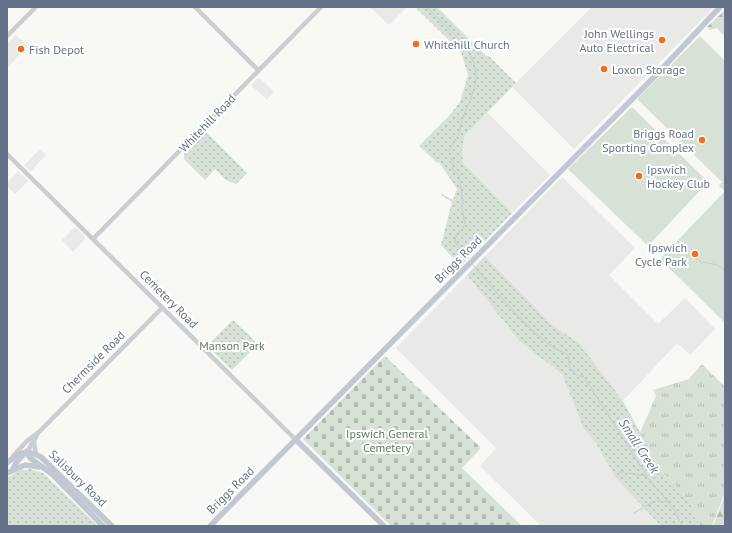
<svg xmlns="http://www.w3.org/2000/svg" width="732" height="533" viewBox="0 0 732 533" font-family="'PT Sans',sans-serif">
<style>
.built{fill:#e9e9e8}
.grass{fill:url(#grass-tufts)}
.forest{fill:url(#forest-firs)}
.cemetery{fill:url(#cemetery-stones)}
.park{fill:url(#park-dots)}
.pitch{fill:#d8e1d6}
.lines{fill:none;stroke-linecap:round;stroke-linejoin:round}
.stream{stroke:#c4cdd4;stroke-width:1}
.minor{stroke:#cacdd1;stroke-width:4.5}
.major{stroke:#c2c8d1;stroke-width:5.5}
.poi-dot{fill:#f56d18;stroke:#fff;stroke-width:1.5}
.labels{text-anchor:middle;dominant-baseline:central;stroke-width:4;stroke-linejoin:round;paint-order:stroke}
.poi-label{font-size:12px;fill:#64738a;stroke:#fff;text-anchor:start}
.street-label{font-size:12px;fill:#64738a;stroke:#fff}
.park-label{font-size:12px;fill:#617a60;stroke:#fff}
.water-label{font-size:13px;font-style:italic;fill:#607585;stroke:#fff}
</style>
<defs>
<pattern id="grass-tufts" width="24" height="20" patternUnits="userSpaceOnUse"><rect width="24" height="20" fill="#d8e1d6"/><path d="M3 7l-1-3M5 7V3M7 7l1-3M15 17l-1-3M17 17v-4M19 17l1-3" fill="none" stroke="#b3bbb3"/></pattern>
<pattern id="forest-firs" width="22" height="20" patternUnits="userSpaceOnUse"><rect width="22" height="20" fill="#d8e1d6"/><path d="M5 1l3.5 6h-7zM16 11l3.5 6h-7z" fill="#b3bbb3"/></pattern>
<pattern id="cemetery-stones" width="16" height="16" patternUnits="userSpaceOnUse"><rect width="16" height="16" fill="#d8e1d6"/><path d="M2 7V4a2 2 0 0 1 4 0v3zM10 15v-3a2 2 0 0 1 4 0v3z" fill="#b3bbb3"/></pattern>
<pattern id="park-dots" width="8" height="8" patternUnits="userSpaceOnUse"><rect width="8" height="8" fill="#d8e1d6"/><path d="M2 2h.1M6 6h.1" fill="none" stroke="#b3bbb3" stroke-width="1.8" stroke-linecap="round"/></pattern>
</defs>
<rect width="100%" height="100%" fill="#f8f8f5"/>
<!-- built -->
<g class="built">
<path d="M370 7H407L389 25Z"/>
<path d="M592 7H714L574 149 512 87Z"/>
<path d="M16 35 28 46 7 68V44Z"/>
<path d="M260 78 274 92 267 100 251 85 257 79Z"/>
<path d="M487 112 550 175 512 213 463 163 462 149 465 135Z"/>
<path d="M40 149 46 155 31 171 24 165Z"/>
<path d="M18 171 28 181 15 194 7 186V183Z"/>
<path d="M562 177 635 248 609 275 658 324 685 298 715 329 690 355 677 343 623 401 579 343 550 323 485 256Z"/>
<path d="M75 227 85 236V239L73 252 62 240Z"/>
<path d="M467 275 520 342 562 374 584 429 596 443 615 477 660 525V526H541L480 466 496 448 396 348Z"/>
</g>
<!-- grass -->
<path class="grass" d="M702 364 725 387V492L712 526H699L691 502 661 471 640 433 656 396 653 390 689 379Z"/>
<!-- forest -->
<g class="forest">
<path d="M725 10V37L717 28 710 30 707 27Z"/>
<path d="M725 495V526H713Z"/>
</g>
<!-- cemetery -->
<path class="cemetery" d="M385 356 481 448 462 468 522 526H391L303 439Z"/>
<!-- park -->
<g class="park">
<path d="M415 7H437L486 56H489L516 83 465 135 462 149 463 163 512 213 461 266 441 245 452 202 441 195 442 194 453 200 457 189 439 162 437 163 419 146 450 115 460 102 468 75 461 52Z"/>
<path d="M205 131 247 173 236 184 226 180 215 169 205 180 184 159V153Z"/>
<path d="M485 256 550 323 579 343 623 401 661 471 691 502 699 526H660V525L615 477 596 443 584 429 562 374 520 342 467 275Z"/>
<path d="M233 320 258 344 232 370 207 346Z"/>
<path d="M30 469 43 473 98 526H7V478L18 471Z"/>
</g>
<!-- pitch -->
<g class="pitch">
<path d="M700 36 725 61V323L660 259 725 191 719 186 722 182 638 100V98Z"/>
<path d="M632 107 708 182 648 246 568 169Z"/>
</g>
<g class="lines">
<!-- stream -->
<g class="stream">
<path d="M426 7C444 25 479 51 476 79 474 95 465 111 460 126V133L448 152"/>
<path d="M451 158 453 161V170L459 176 463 200 462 209 465 223 462 229 456 235 455 241 467 259"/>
<path d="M686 252 702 262 718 265 725 271"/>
<path d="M473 265C497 292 535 342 568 355 571 366 565 365 577 375"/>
<path d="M580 376H583L586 380 648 478 674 509 682 526"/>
<path d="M620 472H624"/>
<path d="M628 473 646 476"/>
<path d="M657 501 669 502"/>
<path d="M634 513 653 502"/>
</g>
<!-- minor -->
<g class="minor">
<path d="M195 7 258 70"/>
<path d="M7 36 36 7"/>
<path d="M7 154 296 440"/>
<path d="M93 239 321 7"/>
<path d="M34 441 35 450 37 455"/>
<path d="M27 452 37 435"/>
<path d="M13 456 27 441 39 432 162 308"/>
</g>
<!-- major -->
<g class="major">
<path d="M296 440 384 526"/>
<path d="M27 452 30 458 52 474 103 526"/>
<path d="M7 463C20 452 25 449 41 457L112 526"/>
<path d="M13 469 16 463 26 452"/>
<path d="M7 473 25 465 39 467"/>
<path d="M210 526 659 72 720 7"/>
</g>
</g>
<!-- markers -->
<g class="poi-dot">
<circle cx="662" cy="40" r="4"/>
<circle cx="416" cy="44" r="4"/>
<circle cx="21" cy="49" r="4"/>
<circle cx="604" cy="69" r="4"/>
<circle cx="702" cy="140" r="4"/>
<circle cx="639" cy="176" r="4"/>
<circle cx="695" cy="254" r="4"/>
</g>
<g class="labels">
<!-- poi labels -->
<g class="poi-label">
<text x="654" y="33" text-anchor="end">John Wellings<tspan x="654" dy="14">Auto Electrical</tspan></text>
<text x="424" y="44">Whitehill Church</text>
<text x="29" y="49">Fish Depot</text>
<text x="612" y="69">Loxon Storage</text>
<text x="694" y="133" text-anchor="end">Briggs Road<tspan x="694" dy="14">Sporting Complex</tspan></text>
<text x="647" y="169">Ipswich<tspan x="647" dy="14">Hockey Club</tspan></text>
<text x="687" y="247" text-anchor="end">Ipswich<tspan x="687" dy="14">Cycle Park</tspan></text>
</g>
<!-- street labels -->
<g class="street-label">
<text transform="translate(207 123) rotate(-46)">Whitehill Road</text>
<text transform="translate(458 259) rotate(-45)">Briggs Road</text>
<text transform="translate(169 299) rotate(45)">Cemetery Road</text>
<text transform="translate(93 362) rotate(-45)">Chermside Road</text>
<text transform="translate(78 478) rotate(44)">Salisbury Road</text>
<text transform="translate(230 490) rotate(-45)">Briggs Road</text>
</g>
<!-- park labels -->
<g class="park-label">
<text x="232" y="345">Manson Park</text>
<text x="387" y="433">Ipswich General<tspan x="387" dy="14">Cemetery</tspan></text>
</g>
<!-- water labels -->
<g class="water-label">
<text transform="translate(639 446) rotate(57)">Small Creek</text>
</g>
</g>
<!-- border -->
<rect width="732" height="533" fill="none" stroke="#64738a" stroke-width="16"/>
</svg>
